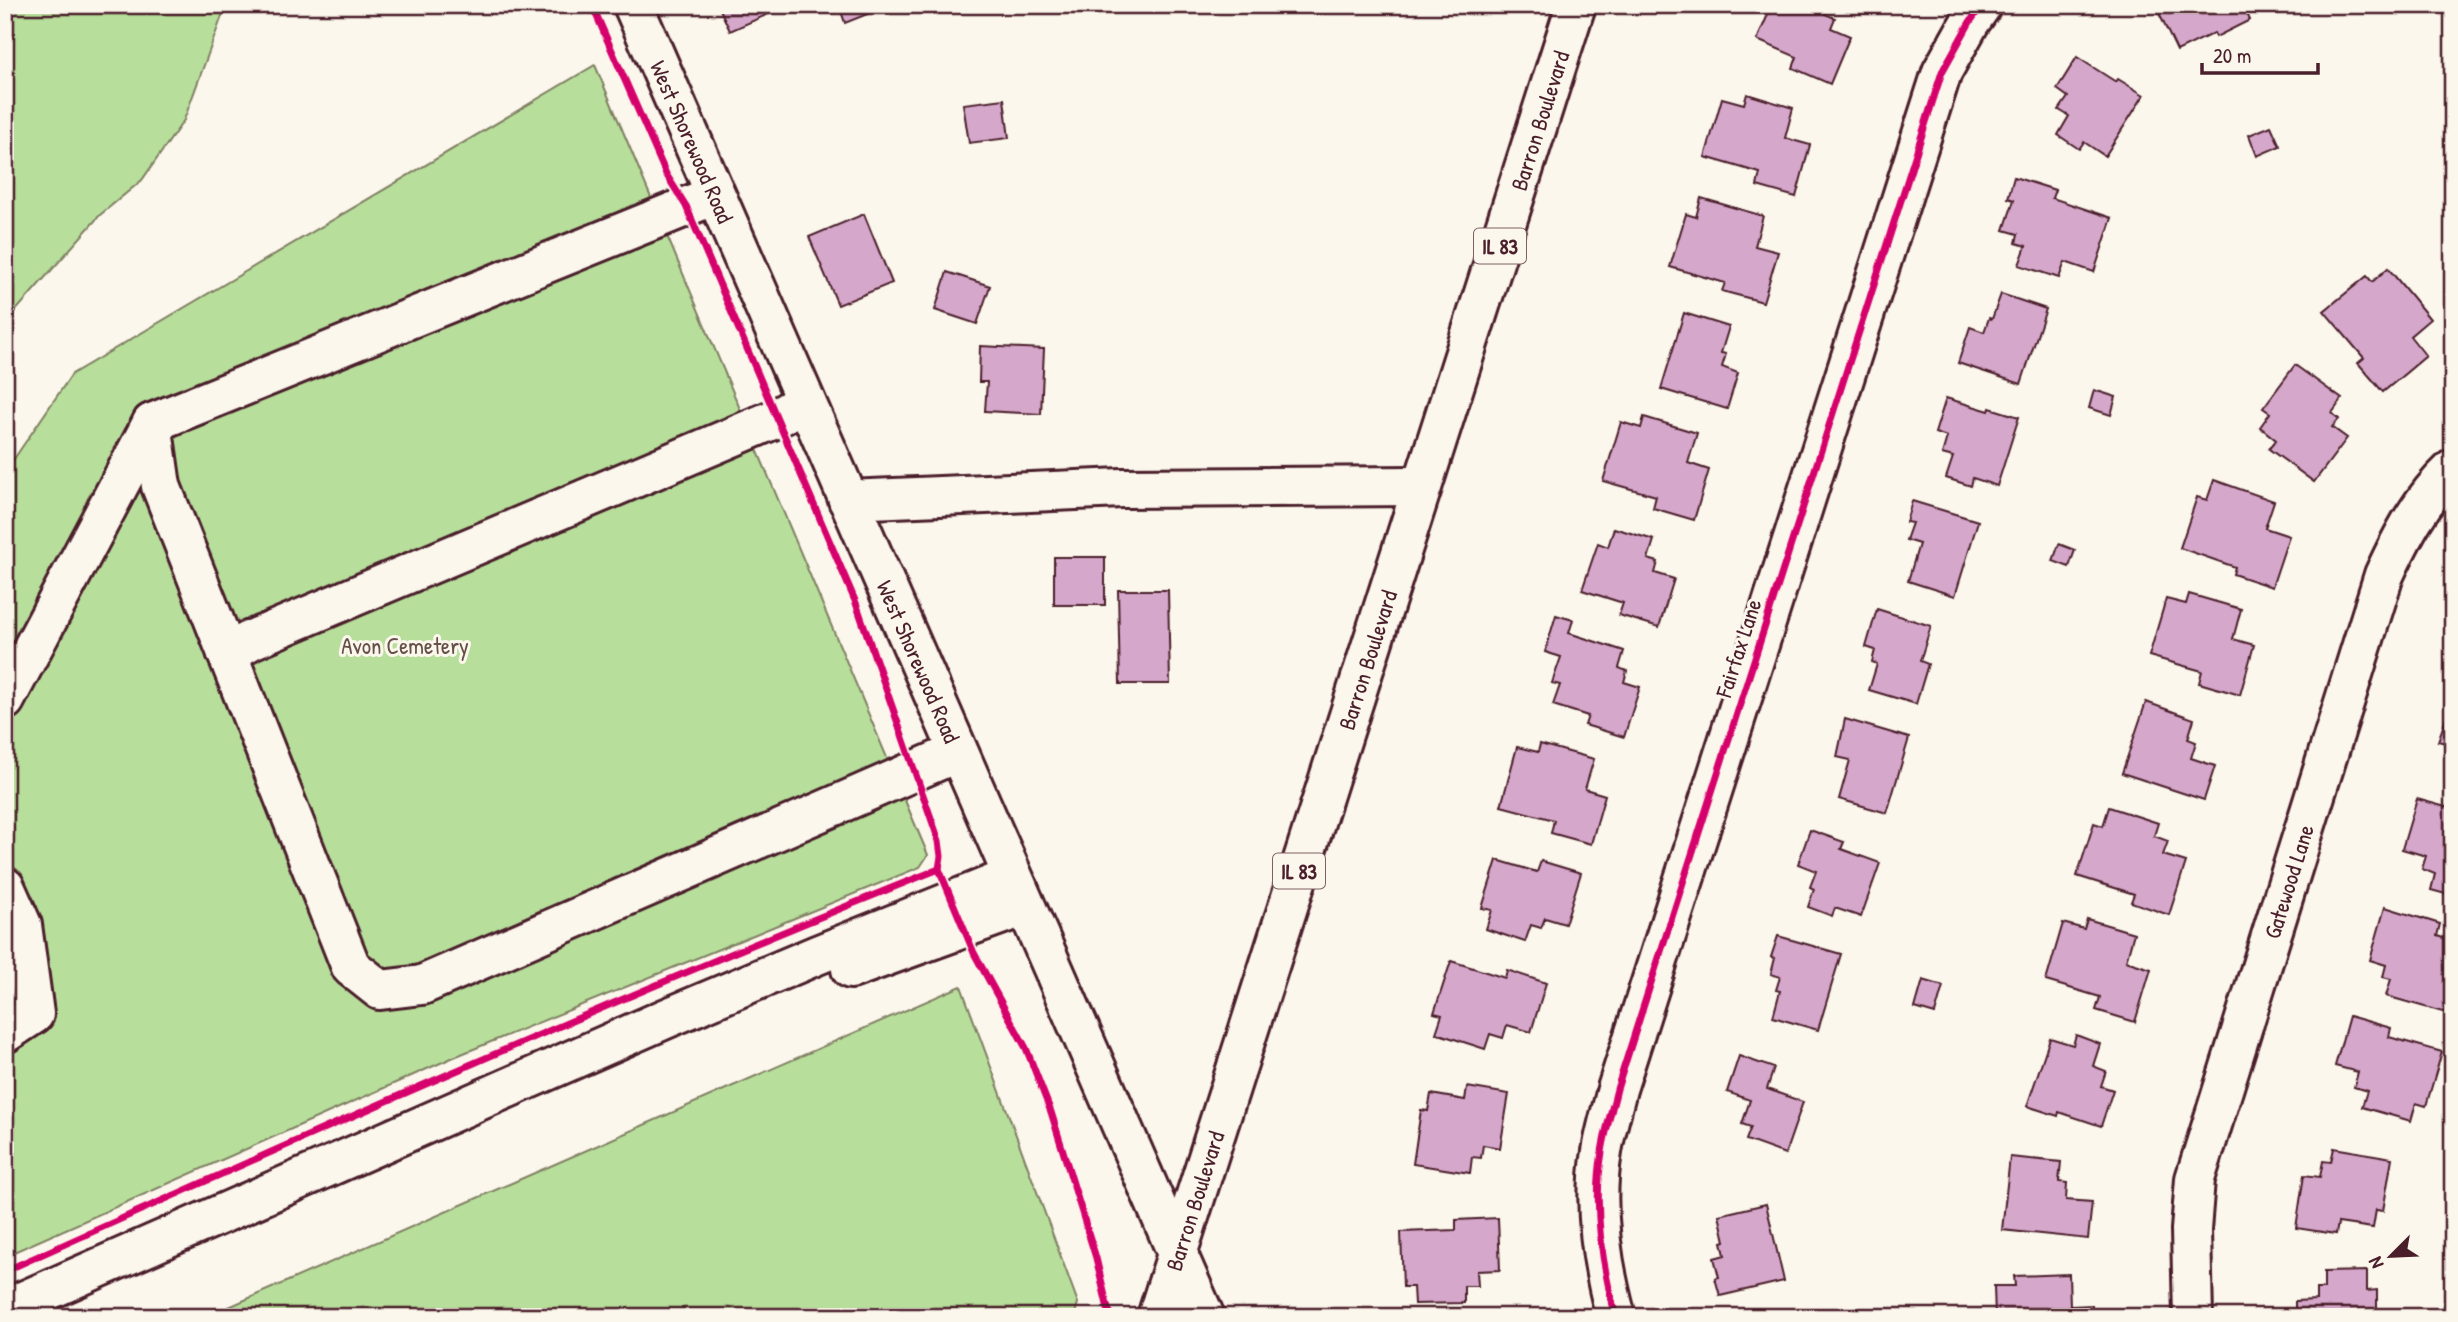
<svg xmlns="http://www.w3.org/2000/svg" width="2458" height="1322" viewBox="0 0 2458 1322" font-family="'Patrick Hand',sans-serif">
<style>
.green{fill:#b7df9b;stroke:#807f63;stroke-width:2}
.building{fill:#d5a7ca;stroke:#4a1f2b;stroke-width:2}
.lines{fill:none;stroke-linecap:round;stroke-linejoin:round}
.minor-casing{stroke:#4a1f2b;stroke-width:44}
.major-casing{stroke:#4a1f2b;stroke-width:44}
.minor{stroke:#fbf7ec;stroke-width:38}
.major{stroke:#fbf7ec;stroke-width:38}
.cycleway-casing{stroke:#fbf7ec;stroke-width:11}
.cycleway{stroke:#d6006c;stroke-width:7}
.labels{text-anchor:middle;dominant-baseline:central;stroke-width:6;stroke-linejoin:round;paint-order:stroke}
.shield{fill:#fbf7ec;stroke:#7f6065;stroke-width:2}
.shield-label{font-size:21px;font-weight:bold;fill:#4a1f2b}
.street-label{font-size:23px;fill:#4a1f2b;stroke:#fbf7ec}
.park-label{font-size:23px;fill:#654f47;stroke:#fbf7ec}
</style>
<rect width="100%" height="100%" fill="#fbf7ec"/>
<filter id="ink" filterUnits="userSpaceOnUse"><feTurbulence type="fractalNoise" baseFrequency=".0143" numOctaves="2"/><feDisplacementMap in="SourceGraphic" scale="14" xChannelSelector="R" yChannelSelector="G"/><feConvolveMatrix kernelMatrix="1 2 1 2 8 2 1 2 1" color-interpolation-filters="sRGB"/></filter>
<g filter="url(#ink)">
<!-- green -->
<g class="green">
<path d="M5 5H226L184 120 142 180 100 215 5 323Z"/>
<path d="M595 65 928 855 920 867 454 1057 5 1256V472L72 374Z"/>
<path d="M961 986 1078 1303 1074 1317H206Z"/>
</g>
<!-- building -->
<g class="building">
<path d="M718 5H778L780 9 730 31Z"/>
<path d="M839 5H884L885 7 845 23Z"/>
<path d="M1772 5H1828L1825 14 1835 18 1831 28 1850 36 1830 84 1793 68 1797 57 1757 40Z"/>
<path d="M2159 5H2243L2250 20 2216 37 2214 33 2177 51 2156 7Z"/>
<path d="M2293 5H2324L2295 12Z"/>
<path d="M2077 57 2116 82 2118 79 2144 95 2105 156 2084 142 2079 149 2058 135 2069 116 2059 110 2068 97 2057 89Z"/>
<path d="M1747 94 1793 108 1785 138 1810 145 1796 197 1757 186 1760 173 1705 157 1722 98 1744 104Z"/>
<path d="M1004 99 1009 138 969 143 963 104Z"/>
<path d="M2271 126 2280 146 2257 156 2249 135Z"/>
<path d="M2014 177 2055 190 2052 198 2112 218 2094 272 2065 262 2059 278 2019 265 2026 246 2016 243 2018 234 2004 230 2014 200 2008 198Z"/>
<path d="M1701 198 1763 216 1755 246 1778 252 1763 302 1722 291 1725 283 1670 267 1686 214 1696 217Z"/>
<path d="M864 214 892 283 838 305 809 237Z"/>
<path d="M2388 268 2430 319 2410 336 2426 356 2383 392 2358 363 2364 358 2324 311 2367 276 2372 282Z"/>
<path d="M947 272 990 286 977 324 935 310Z"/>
<path d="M2001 294 2046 309 2021 384 1958 363 1970 327 1984 332 1989 318 1992 319Z"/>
<path d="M1684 313 1729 327 1721 353 1726 354 1722 367 1738 373 1727 409 1661 389Z"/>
<path d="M980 346 1044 349 1041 414 985 411 987 382H979Z"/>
<path d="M2295 365 2342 399 2332 413 2339 419 2332 427 2347 438 2314 482 2269 449 2276 440 2260 427 2270 413 2263 408Z"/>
<path d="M2094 390 2116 397 2111 415 2089 408Z"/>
<path d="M1946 398 1989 411 1990 408 2019 417 1997 486 1973 478 1971 486 1946 478 1953 457 1942 454 1947 437 1935 433Z"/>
<path d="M1644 417 1697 433 1688 463 1709 470 1694 520 1653 508 1656 496 1603 481 1621 422 1641 428Z"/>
<path d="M2214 480 2274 501 2265 528 2289 536 2272 587 2233 574 2235 567 2180 548 2197 497 2207 500Z"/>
<path d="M1912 501 1978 521 1955 596 1908 581 1919 544 1906 540 1912 523 1906 522Z"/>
<path d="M1614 528 1654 540 1648 559 1658 562 1655 573 1674 579 1659 627 1619 615 1623 603 1582 590 1598 543 1608 547Z"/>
<path d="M2059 544 2075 550 2069 567 2053 561Z"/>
<rect x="1054" y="557" width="51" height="48"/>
<path d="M1118 590H1168L1170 684H1120Z"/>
<path d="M2189 594 2241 609 2233 639 2254 645 2240 695 2199 683 2202 671 2149 656 2166 599 2186 604Z"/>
<path d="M1877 609 1931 626 1920 661 1928 664 1916 704 1869 690 1877 664 1872 662 1875 650 1866 647Z"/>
<path d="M1556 615 1573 620 1569 633 1624 651 1619 668 1627 671 1624 682 1640 687 1624 737 1585 725 1588 716 1553 705 1560 685 1552 683 1561 657 1545 652Z"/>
<path d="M2453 698V745L2438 741Z"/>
<path d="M2146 702 2194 719 2188 739 2196 742 2191 758 2215 766 2204 800 2122 773Z"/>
<path d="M1845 719 1909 738 1887 813 1839 799 1850 760 1837 757Z"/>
<path d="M1540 744 1594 759 1585 789 1605 795 1591 844 1551 833 1554 820 1501 806 1517 747 1538 752Z"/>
<path d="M2417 799 2453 809V896L2431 890 2435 874 2422 869 2426 856 2402 849Z"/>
<path d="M2109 807 2158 823 2154 836 2168 841 2163 855 2186 862 2169 915 2131 902 2134 894 2077 876 2094 823 2103 826Z"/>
<path d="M1810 830 1844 842 1841 849 1880 863 1861 917 1835 908 1832 916 1808 907 1814 889 1810 887 1816 871 1798 864Z"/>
<path d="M1497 860 1537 872 1541 861 1581 873 1565 924 1545 918 1541 928 1531 925 1525 942 1486 929 1492 910 1482 908Z"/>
<path d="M2385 907 2440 924 2437 936 2453 941 2449 962 2453 963V1015L2386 996 2391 979 2383 977 2386 965 2370 960Z"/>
<path d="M2087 919 2134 933 2126 961 2151 969 2135 1022 2096 1010 2100 997 2046 981 2063 923 2084 929Z"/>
<path d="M1778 936 1841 954 1818 1030 1773 1017 1780 991 1776 990 1780 977 1771 974 1775 958 1771 957Z"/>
<path d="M1451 961 1505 978 1507 970 1546 983 1531 1032 1507 1025 1503 1038 1490 1034 1485 1049 1436 1033 1442 1015 1434 1013Z"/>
<path d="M1923 980 1943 986 1935 1014 1915 1008Z"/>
<path d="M2349 1016 2391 1028 2389 1037 2442 1052 2426 1106 2416 1103 2411 1121 2362 1107 2367 1091 2354 1087 2358 1072 2335 1066Z"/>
<path d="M2076 1035 2100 1044 2093 1066 2106 1071 2101 1086 2113 1090 2101 1126 2059 1112 2058 1116 2027 1106 2050 1038 2073 1045Z"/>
<path d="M1739 1056 1774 1068 1767 1089 1803 1102 1785 1154 1746 1140 1751 1127 1742 1124 1750 1100 1727 1092Z"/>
<path d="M1467 1087 1509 1094 1500 1148 1483 1145 1481 1158 1472 1157 1470 1173 1413 1164 1421 1110 1428 1111 1431 1094 1465 1100Z"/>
<path d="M2334 1148 2392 1158 2383 1211 2376 1210 2373 1228 2338 1223 2336 1234 2296 1228 2304 1175 2320 1177 2323 1161 2331 1162Z"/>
<path d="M2010 1157 2061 1162 2059 1182 2067 1183 2066 1200 2092 1202 2088 1239 2002 1230Z"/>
<path d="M1766 1204 1784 1281 1720 1296 1715 1278 1719 1277 1714 1258 1725 1255 1722 1242 1725 1241 1719 1215Z"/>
<path d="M1498 1218 1500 1270 1477 1271 1478 1286H1464V1303L1414 1304 1413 1287H1403L1401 1232 1456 1230V1220Z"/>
<path d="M2367 1271V1291L2377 1290V1317H2295V1301L2316 1300V1289H2324V1272Z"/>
<path d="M2069 1274 2070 1306 2092 1305V1317H1995L1994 1286H2015L2014 1276Z"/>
</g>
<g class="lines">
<!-- minor casing -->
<g class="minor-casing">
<g id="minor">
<path d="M152 423 161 486 351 967 380 990 422 985 958 752"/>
<path d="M848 500 1122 488 1421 486"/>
<path d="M227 654 251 640 777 418 805 401"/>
<path d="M5 700 152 423 715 195"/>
<path d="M5 887 22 925 34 1014 5 1033"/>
<path d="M851 969 1025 906"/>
<path d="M5 1309 665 1019 817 955 1012 877"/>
<path d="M1616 1317C1602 1265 1593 1205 1602 1152 1605 1131 1612 1110 1617 1089L1942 72 1970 22 1982 5"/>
<path id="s1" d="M2193 1317 2191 1230 2195 1179 2384 575C2402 536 2421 499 2453 469"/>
</g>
</g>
<!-- major casing -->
<g class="major-casing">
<g id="major">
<path id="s2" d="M633 5 1205 1317"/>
<path id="s3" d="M1157 1317 1576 5"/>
</g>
</g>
<!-- minor -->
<use href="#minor" class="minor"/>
<!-- major -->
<use href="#major" class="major"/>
<!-- cycleway casing -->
<g class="cycleway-casing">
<g id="cycleway">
<path d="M939 869 974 953 1026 1048 1051 1112 1096 1258 1108 1309 1113 1317"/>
<path d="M5 1271C314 1132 625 994 939 869L941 856 939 841 856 603 686 206 666 174 592 5"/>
<path d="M1616 1317C1602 1265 1593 1205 1602 1152 1605 1131 1612 1110 1617 1089L1942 72 1970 22 1982 5"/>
</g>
</g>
<!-- cycleway -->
<use href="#cycleway" class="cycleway"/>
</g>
</g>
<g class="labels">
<!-- shield labels -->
<g class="shield">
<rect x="1474" y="228.5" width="52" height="35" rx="5"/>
<rect x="1273" y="853.5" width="52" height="35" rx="5"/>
</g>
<g class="shield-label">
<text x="1500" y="246">IL 83</text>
<text x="1299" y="871">IL 83</text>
</g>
<!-- street labels -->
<g class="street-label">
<text stroke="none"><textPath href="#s3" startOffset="1256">Barron Boulevard</textPath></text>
<text stroke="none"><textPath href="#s2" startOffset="149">West Shorewood Road</textPath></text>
<text transform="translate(1738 648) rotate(-72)">Fairfax Lane</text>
<text stroke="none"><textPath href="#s2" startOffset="716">West Shorewood Road</textPath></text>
<text stroke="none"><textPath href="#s3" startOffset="690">Barron Boulevard</textPath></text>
<text stroke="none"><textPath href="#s1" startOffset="450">Gatewood Lane</textPath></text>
<text stroke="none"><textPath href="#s3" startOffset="122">Barron Boulevard</textPath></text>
</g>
<!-- park labels -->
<g class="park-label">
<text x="405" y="645">Avon Cemetery</text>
</g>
</g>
<!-- margin -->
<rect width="2458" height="1322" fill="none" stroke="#fbf7ec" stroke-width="28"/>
<rect x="14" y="14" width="2430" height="1294" fill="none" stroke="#4a1f2b" stroke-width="2.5" filter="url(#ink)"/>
<!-- north arrow -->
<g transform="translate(2391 1256) rotate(246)" stroke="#fbf7ec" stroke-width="5" paint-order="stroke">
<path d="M0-5L12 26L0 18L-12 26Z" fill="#4a1f2b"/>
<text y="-10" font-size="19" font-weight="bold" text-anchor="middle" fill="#4a1f2b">N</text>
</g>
<!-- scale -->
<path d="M2202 63v10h116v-10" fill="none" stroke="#4a1f2b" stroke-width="3.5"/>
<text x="2213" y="63" font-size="21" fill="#4a1f2b" stroke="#fbf7ec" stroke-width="5" paint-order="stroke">20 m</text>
</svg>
